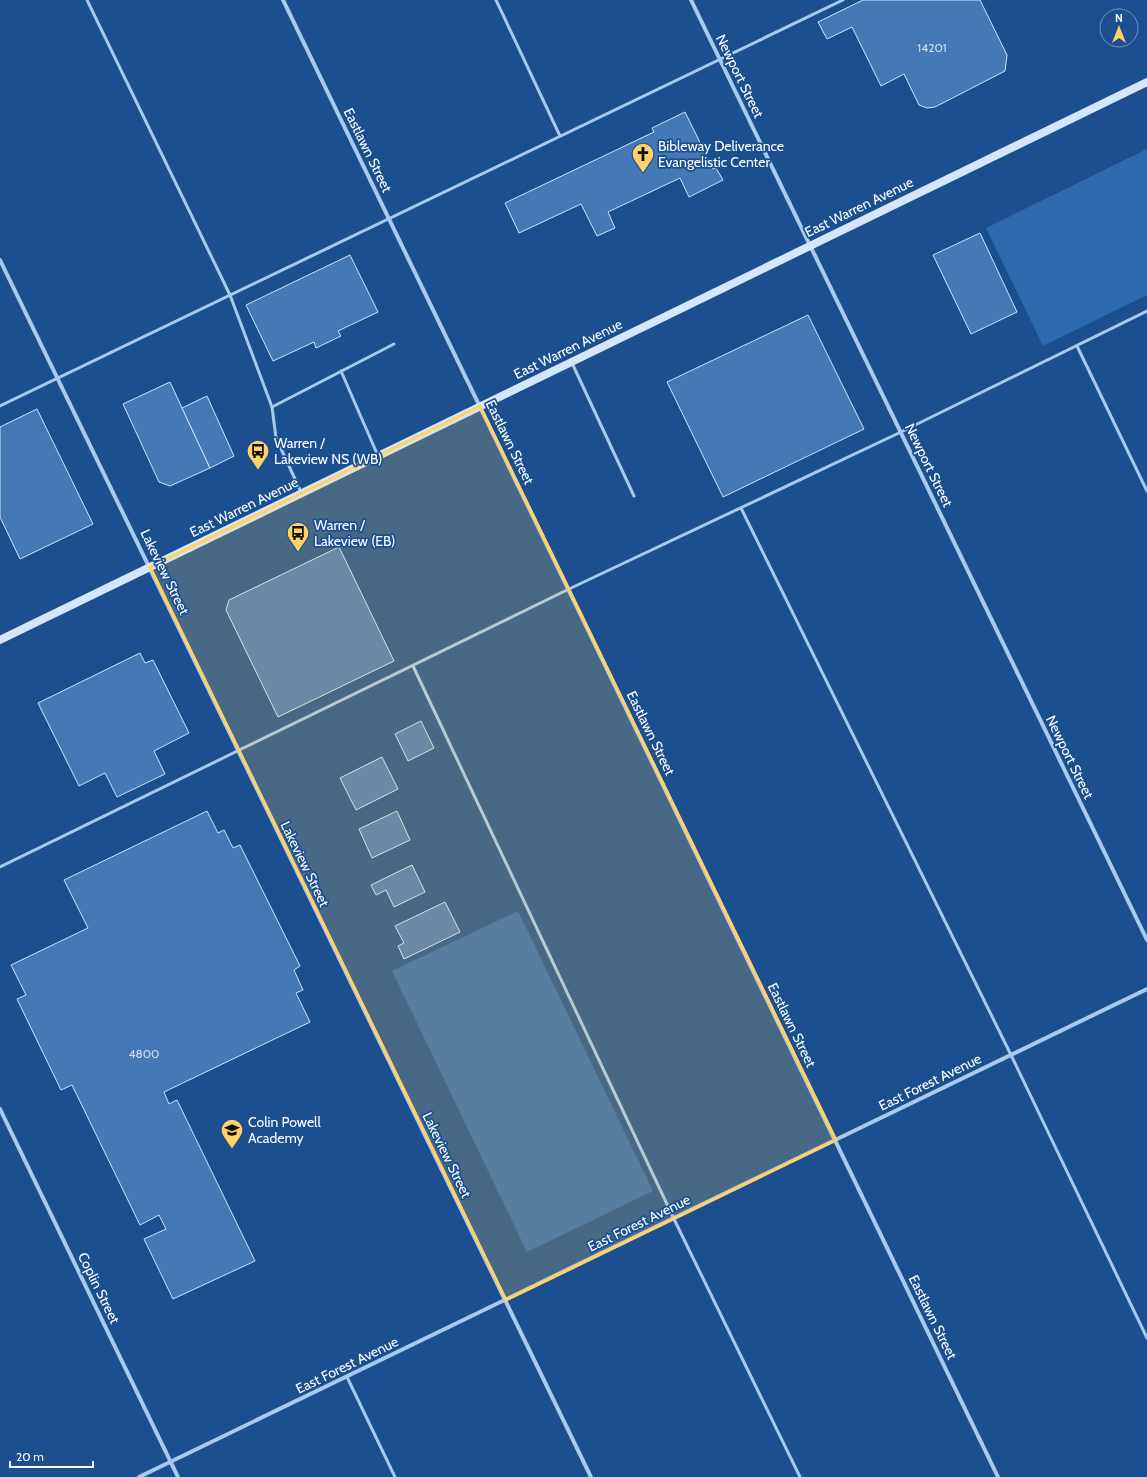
<svg xmlns="http://www.w3.org/2000/svg" width="1147" height="1477" viewBox="0 0 1147 1477" font-family="Cabin,sans-serif">
<style>
.green{fill:#2e69ad}
.building{fill:#4478b7;stroke:#cfe3fa}
.lines{fill:none;stroke-linecap:round;stroke-linejoin:round}
.lane{stroke:#a9c9ee;stroke-width:3}
.street{stroke:#a9c9ee;stroke-width:4}
.secondary{stroke:#d6e6fa;stroke-width:8}
.marked{fill:#ffd166;fill-opacity:0.2;stroke:#ffd166;stroke-width:3;stroke-linejoin:round}
.labels{text-anchor:middle;dominant-baseline:central;stroke-width:3.5;stroke-linejoin:round;paint-order:stroke}
.number-label{font-size:12px;fill:#d0dded}
.street-label{font-size:14px;fill:#fff;stroke:#1b4f8f}
.poi-label{font-size:14px;fill:#fff;stroke:#1b4f8f;text-anchor:start}
</style>
<rect width="100%" height="100%" fill="#1b4f8f"/>
<!-- green -->
<g class="green">
<path d="M1147 149V295L1043 346 986 228Z"/>
<path d="M518 911 653 1191 527 1252 392 971Z"/>
</g>
<!-- building -->
<g class="building">
<path d="M863 0H980L1007 55 1005 71 935 107 927 108 919 105 904 74 881 86 852 27 827 39 818 22Z"/>
<path d="M685 112 713 169 716 168 723 180 689 197 680 178 608 212 615 228 597 236 581 204 519 233 505 203 654 132 652 128Z"/>
<path d="M980 233 1017 312 971 334 933 255Z"/>
<path d="M350 255 378 312 338 331 341 336 316 348 314 342 273 361 246 305Z"/>
<path d="M808 315 864 429 723 497 667 382Z"/>
<path d="M170 382 210 468 170 486 159 482 123 404Z"/>
<path d="M207 396 234 456 210 468 182 408Z"/>
<path d="M37 409 93 524 20 559 0 517V427Z"/>
<path d="M339 547 394 661 278 717 226 610 229 600Z"/>
<path d="M140 653 145 663 153 660 189 733 154 751 165 774 117 797 105 773 79 786 38 703Z"/>
<path d="M421 721 434 748 408 761 395 734Z"/>
<path d="M382 757 398 789 356 810 340 778Z"/>
<path d="M207 811 218 833 224 830 233 848 240 845 300 966 294 970 303 990 296 993 310 1022 164 1092 169 1104 177 1100 255 1261 173 1299 144 1239 166 1229 159 1215 140 1225 72 1085 61 1090 17 999 26 995 11 965 88 928 64 880Z"/>
<path d="M397 811 410 840 372 858 359 829Z"/>
<path d="M412 865 425 892 394 907 386 890 376 895 371 885Z"/>
<path d="M445 902 460 932 404 959 398 946 404 943 395 926Z"/>
</g>
<g class="lines">
<!-- lane -->
<g class="lane">
<path d="M87 0 230 295 272 407 276 438 301 492"/>
<path d="M496 0 560 136"/>
<path d="M1077 346 1147 491"/>
<path d="M572 363 634 496"/>
<path d="M341 371 378 456"/>
<path d="M0 406 843 0"/>
<path d="M272 407 394 344"/>
<path d="M741 508 1011 1055 1147 1338"/>
<path d="M413 666 674 1219 800 1477"/>
<path d="M0 867 569 589 901 432 1147 311"/>
<path d="M347 1377 395 1477"/>
</g>
<!-- street -->
<g class="street">
<path d="M283 0 998 1477"/>
<path d="M691 0 1147 940"/>
<path d="M0 260 591 1477"/>
<path d="M0 1109 178 1477"/>
<path d="M139 1477 1147 989"/>
</g>
<!-- secondary -->
<path class="secondary" d="M0 640 1147 82"/>
</g>
<!-- marked area -->
<path class="marked" d="M480 406 836 1140 506 1300 150 567Z"/>
<!-- icons -->
<defs>
<g id="church-pin" transform="scale(1.15)"><path d="M0 17L-7.5 6A9.5 9.5 0 1 1 7.5 6Z" fill="#ffd166" stroke="#1b4f8f"/><path d="M-1.2-6h2.4v3.5h3.3v2.4h-3.3V6h-2.4V-.1h-3.3v-2.4h3.3Z" fill="#111"/></g>
<g id="bus-pin" transform="scale(1.15)"><path d="M0 17L-7.5 6A9.5 9.5 0 1 1 7.5 6Z" fill="#ffd166" stroke="#1b4f8f"/><path d="M-5-6H5V4H4V6H2V4H-2V6H-4V4H-5ZM-3.5-4V0h7V-4ZM-3.5 1.2v1.5H-2V1.2ZM2 1.2v1.5H3.5V1.2Z" fill="#111"/></g>
<g id="school-pin" transform="scale(1.15)"><path d="M0 17L-7.5 6A9.5 9.5 0 1 1 7.5 6Z" fill="#ffd166" stroke="#1b4f8f"/><path d="M0-5L7-2L0 1L-7-2ZM-4 1L0 2.5L4 1V4Q0 6-4 4Z" fill="#111"/></g>
</defs>
<g fill-rule="evenodd">
<use href="#church-pin" x="643" y="154"/>
<use href="#bus-pin" x="258" y="451"/>
<use href="#bus-pin" x="298" y="533"/>
<use href="#school-pin" x="232" y="1130"/>
</g>
<g class="labels">
<!-- number labels -->
<g class="number-label">
<text x="932" y="47">14201</text>
<text x="144" y="1053">4800</text>
</g>
<!-- street labels -->
<g class="street-label">
<text transform="translate(740 76) rotate(64)">Newport Street</text>
<text transform="translate(368 150) rotate(64)">Eastlawn Street</text>
<text transform="translate(859 207) rotate(-26)">East Warren Avenue</text>
<text transform="translate(568 349) rotate(-26)">East Warren Avenue</text>
<text transform="translate(510 442) rotate(64)">Eastlawn Street</text>
<text transform="translate(929 465) rotate(64)">Newport Street</text>
<text transform="translate(244 507) rotate(-26)">East Warren Avenue</text>
<text transform="translate(165 572) rotate(64)">Lakeview Street</text>
<text transform="translate(651 733) rotate(64)">Eastlawn Street</text>
<text transform="translate(1070 757) rotate(64)">Newport Street</text>
<text transform="translate(305 864) rotate(64)">Lakeview Street</text>
<text transform="translate(792 1025) rotate(64)">Eastlawn Street</text>
<text transform="translate(930 1082) rotate(-26)">East Forest Avenue</text>
<text transform="translate(447 1155) rotate(64)">Lakeview Street</text>
<text transform="translate(639 1223) rotate(-26)">East Forest Avenue</text>
<text transform="translate(99 1288) rotate(64)">Coplin Street</text>
<text transform="translate(933 1317) rotate(64)">Eastlawn Street</text>
<text transform="translate(347 1365) rotate(-26)">East Forest Avenue</text>
</g>
<!-- poi labels -->
<g class="poi-label">
<text x="658" y="146">Bibleway Deliverance<tspan x="658" dy="16">Evangelistic Center</tspan></text>
<text x="274" y="443">Warren /<tspan x="274" dy="16">Lakeview NS (WB)</tspan></text>
<text x="314" y="525">Warren /<tspan x="314" dy="16">Lakeview (EB)</tspan></text>
<text x="248" y="1122">Colin Powell<tspan x="248" dy="16">Academy</tspan></text>
</g>
</g>
<!-- north arrow -->
<g transform="translate(1119 28)"><circle r="19" fill="#1b4f8f" stroke="#7695bc"/>
<path d="M0-3L7 15L0 10L-7 15Z" fill="#ffd166"/>
<text y="-6" font-size="11" font-weight="bold" text-anchor="middle" fill="#ffffff">N</text>
</g>
<!-- scale -->
<path d="M10 1461v6h83v-6" fill="none" stroke="#ffffff" stroke-width="2"/>
<text x="16" y="1461" font-size="12" fill="#ffffff" stroke="#1b4f8f" stroke-width="3" paint-order="stroke">20 m</text>
</svg>
